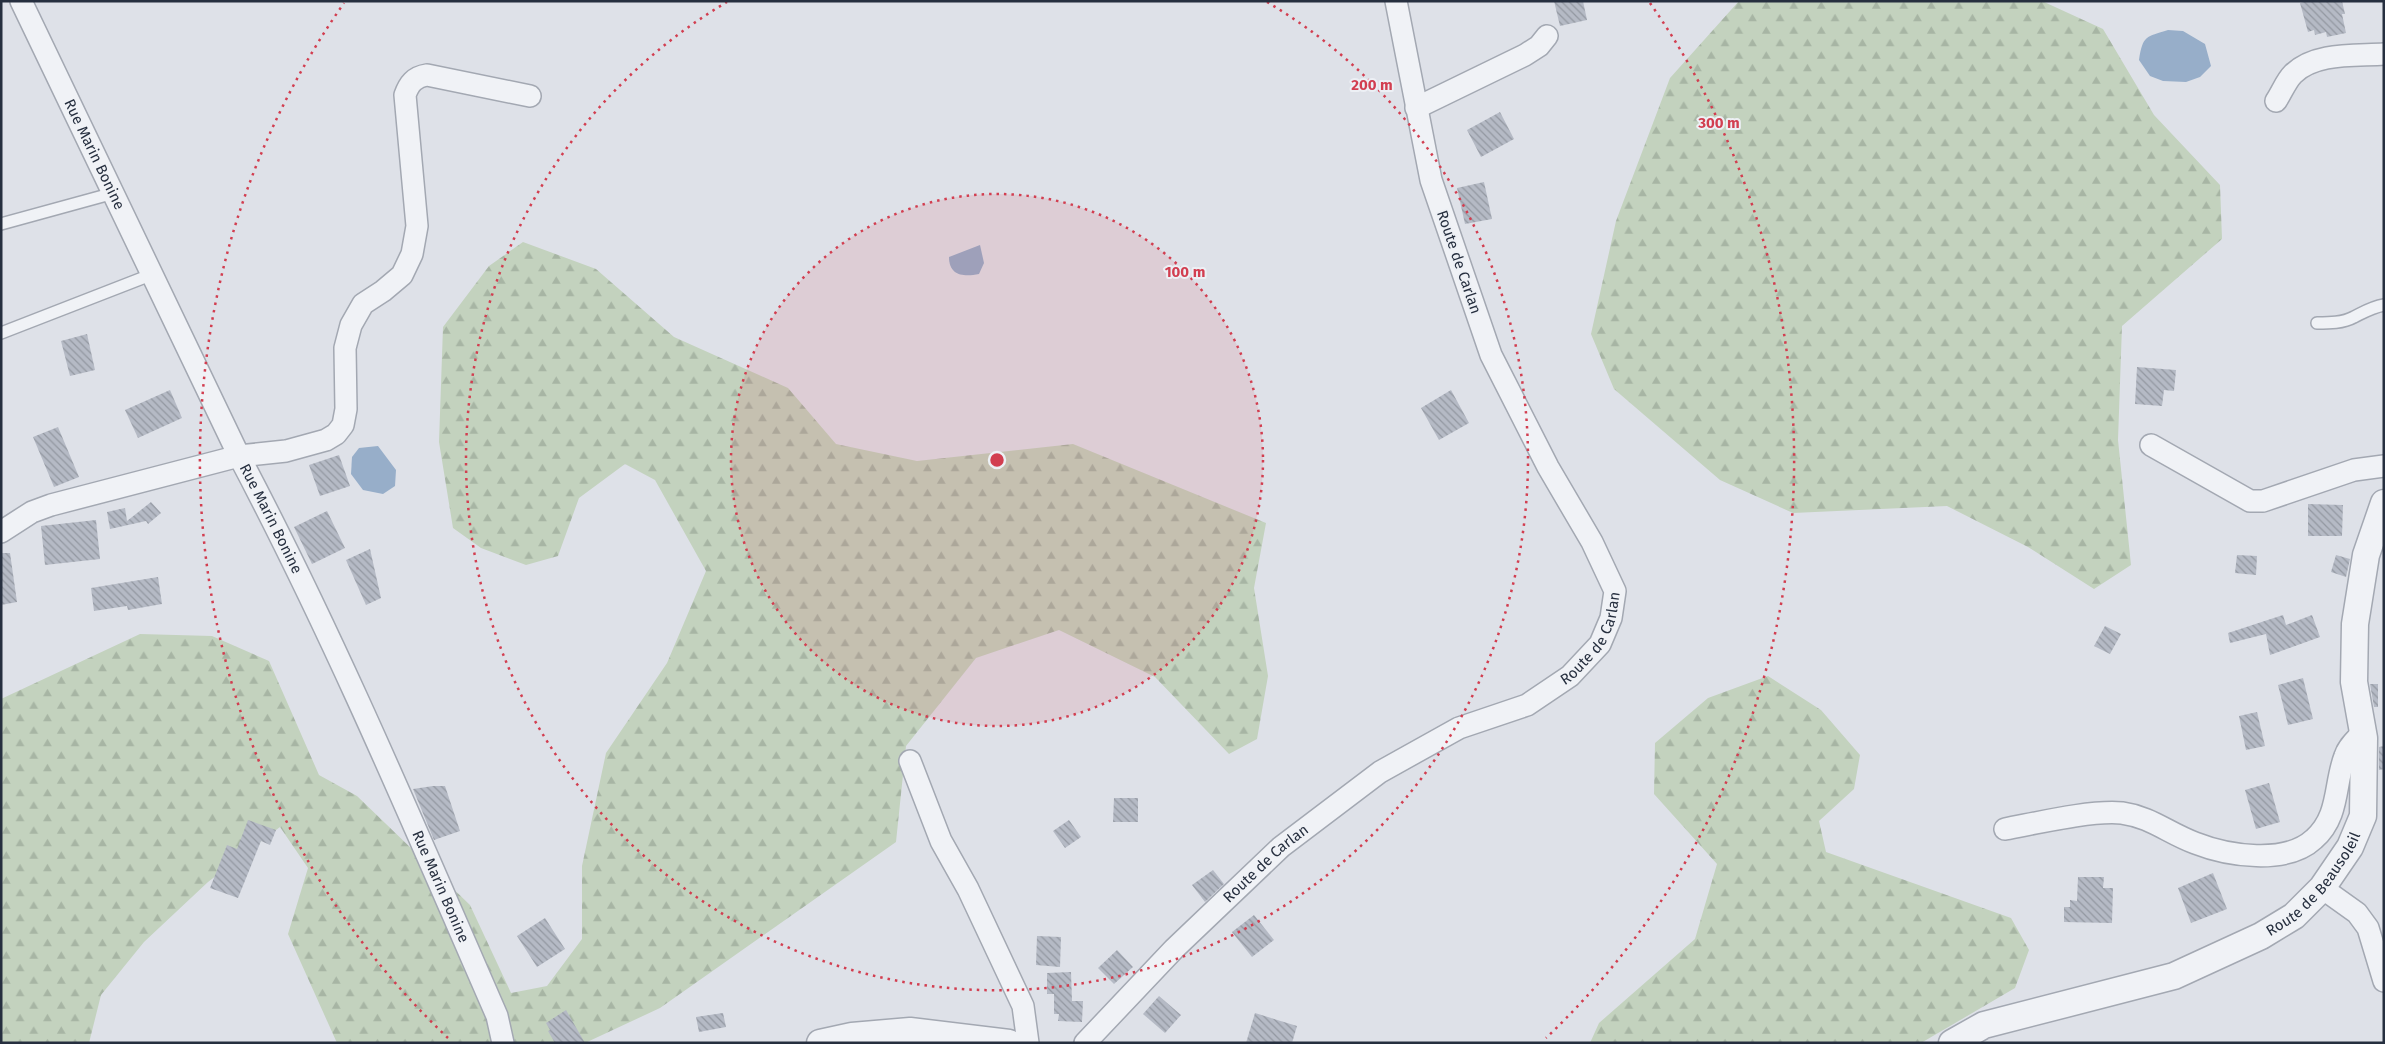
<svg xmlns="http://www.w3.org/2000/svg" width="2385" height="1044" viewBox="0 0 2385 1044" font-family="'Fira Sans',sans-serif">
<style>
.forest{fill:url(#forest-firs)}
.water{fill:#97aec9}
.building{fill:url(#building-back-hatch)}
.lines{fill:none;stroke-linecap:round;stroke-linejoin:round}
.service-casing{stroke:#a3a8b2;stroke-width:14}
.minor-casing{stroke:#a3a8b2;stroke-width:24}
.tertiary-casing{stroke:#a3a8b2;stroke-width:29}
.service{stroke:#f0f2f6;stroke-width:11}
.minor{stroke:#f0f2f6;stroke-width:21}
.tertiary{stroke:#f0f2f6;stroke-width:26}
.ring{fill:none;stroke:#d23e50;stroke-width:2.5;stroke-dasharray:2.5 5}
.labels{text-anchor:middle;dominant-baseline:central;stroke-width:4;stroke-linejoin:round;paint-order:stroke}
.street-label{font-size:15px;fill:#262f3f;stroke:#edf0f5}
.centre{fill:#d23e50;stroke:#edf0f5;stroke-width:2.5}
.ring-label{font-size:15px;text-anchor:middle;font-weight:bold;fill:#d23e50;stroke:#edf0f5;stroke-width:4;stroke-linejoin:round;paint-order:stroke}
</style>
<defs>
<pattern id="forest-firs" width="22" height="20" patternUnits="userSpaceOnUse" patternTransform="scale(1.25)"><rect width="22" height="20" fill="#c3d2be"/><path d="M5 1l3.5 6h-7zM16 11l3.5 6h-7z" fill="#a7b5a4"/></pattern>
<pattern id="building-back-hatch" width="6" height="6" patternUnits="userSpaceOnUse" patternTransform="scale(1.25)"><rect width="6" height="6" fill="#b5bac5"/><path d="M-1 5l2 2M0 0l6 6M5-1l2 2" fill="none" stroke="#9398a1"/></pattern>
</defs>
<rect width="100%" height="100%" fill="#dee1e8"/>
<!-- forest -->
<g class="forest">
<path d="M1739 1H2042L2103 29 2154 115 2220 185 2222 239 2122 326 2118 440 2131 565 2094 589 2028 547 1947 506 1793 513 1720 480 1614 389 1591 334 1616 221 1670 78Z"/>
<path d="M523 242 596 269 674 337 788 388 836 444 917 461 1073 444 1266 523 1254 588 1268 676 1257 739 1229 754 1155 677 1059 630 976 658 906 746 896 842 660 1008 585 1043H337L288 934 308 868 280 827 208 882 144 942 101 995 89 1043H1V699L140 634 212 636 269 661 319 775 357 796 470 905 511 993 547 986 582 939V866L606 753 667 663 706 571 655 480 625 464 579 498 558 556 526 565 481 548 453 528 439 442 443 327 489 266Z"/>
<path d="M1768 676 1821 710 1860 755 1854 789 1819 821 1826 852 2011 918 2029 950 2015 988 1921 1043H1590L1599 1023 1695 939 1717 864 1654 794 1655 743 1708 698Z"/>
</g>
<!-- water -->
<g class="water">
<path d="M2168 30 2183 31 2205 44 2211 66 2200 77 2186 82 2163 81 2150 76 2139 60C2143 35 2146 37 2168 30Z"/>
<path d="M980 245 984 263 979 274C964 277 949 276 949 257Z"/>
<path d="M378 446 396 470 395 486 383 494 363 490 351 474 352 457 359 448Z"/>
</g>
<!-- building -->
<g class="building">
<path d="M1554 1H1583L1587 20 1560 26Z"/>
<path d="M2308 1H2342L2345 14H2342L2346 33 2327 37 2326 32 2315 35 2314 30 2308 32 2300 3Z"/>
<path d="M1500 112 1514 139 1481 157 1467 130Z"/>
<path d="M1484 182 1492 219 1465 224 1457 188Z"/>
<path d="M87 334 95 370 70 376 61 341Z"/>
<path d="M2137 367 2176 370 2174 391 2164 390 2162 406 2135 404Z"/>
<path d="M170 390 182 418 138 438 125 410Z"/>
<path d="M1451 390 1469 423 1439 440 1421 408Z"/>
<path d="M58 427 79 477 54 487 33 437Z"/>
<path d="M339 455 350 486 320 496 309 465Z"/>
<path d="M151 502 161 513 148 524 146 521 110 529 107 512 125 508 127 521Z"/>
<path d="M2308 504 2343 505 2342 536H2308Z"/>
<path d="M327 511 345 548 312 564 294 527Z"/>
<path d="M96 520 100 559 45 565 41 526Z"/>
<path d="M370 549 381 598 366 605 346 560Z"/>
<path d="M1 553H10L17 602 1 605Z"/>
<path d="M2237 555 2257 556 2256 575 2235 573Z"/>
<path d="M2336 555 2350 559 2346 577 2331 572Z"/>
<path d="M158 577 162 604 128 610 127 606 94 611 91 588Z"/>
<path d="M2283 615 2286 625 2312 615 2320 637 2270 655 2266 634 2230 643 2228 633Z"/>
<path d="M2105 626 2121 634 2110 654 2094 646Z"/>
<path d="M2303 678 2313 719 2288 725 2278 685Z"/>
<path d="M2370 684H2378V707H2374Z"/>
<path d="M2257 712 2265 746 2246 750 2239 716Z"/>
<path d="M2384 746V769L2379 770V747Z"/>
<path d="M2269 783 2280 822 2256 829 2245 790Z"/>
<path d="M433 786H445L460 831 434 840 413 789Z"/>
<path d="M1114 798H1138V822H1113Z"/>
<path d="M248 820 276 830 270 845 261 841 238 898 210 888 227 845 237 849Z"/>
<path d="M1069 820 1081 837 1065 848 1053 831Z"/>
<path d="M1213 870 1224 884 1205 902 1192 885Z"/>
<path d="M2213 873 2227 909 2191 923 2178 888Z"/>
<path d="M2078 877H2104L2103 888H2113L2112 923 2064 922V907H2070V900L2077 901Z"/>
<path d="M1254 915 1274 940 1252 957 1232 932Z"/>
<path d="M545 918 565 949 537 967 517 936Z"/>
<path d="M1037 936 1061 937 1060 967 1036 965Z"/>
<path d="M1117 950 1133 967 1114 984 1098 968Z"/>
<path d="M1071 972 1072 1001H1083L1082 1022 1058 1021 1059 1014H1054V994H1047V973Z"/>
<path d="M1159 996 1181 1015 1165 1033 1143 1014Z"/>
<path d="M566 1010 585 1043H555L548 1031 550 1030 546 1023Z"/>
<path d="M723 1013 726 1027 699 1032 696 1017Z"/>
<path d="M1255 1013 1297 1026 1292 1043H1246Z"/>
</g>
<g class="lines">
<!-- service casing -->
<g class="service-casing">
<g id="service">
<path d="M1 224 114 193"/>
<path d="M2317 323C2329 323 2343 323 2354 317 2364 312 2372 307 2384 305"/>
<path d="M1 333 153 274"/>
</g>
</g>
<!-- minor casing -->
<g class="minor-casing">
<g id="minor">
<path id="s1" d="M21 1 239 456C335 638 415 828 497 1016L503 1043"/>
<path d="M2276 101C2282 92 2286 81 2293 74 2315 52 2355 56 2384 54"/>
<path d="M1416 108 1525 55 1539 46 1547 36"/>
<path d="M2151 445 2250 501H2263L2354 470 2384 466"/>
<path d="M1 532 32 512 51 505 239 456 286 451 326 440 336 434 343 425 346 409 345 348 351 325 363 304 383 291 402 275 412 254 417 226 405 95C409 84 414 77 427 75L530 96"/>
<path d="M910 761 941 841 968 889 1023 1006 1028 1043"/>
<path d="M2005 829C2037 823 2091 810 2122 813 2151 817 2168 833 2195 843 2228 856 2286 865 2314 839 2340 816 2334 784 2345 756 2348 746 2357 739 2363 732"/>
<path d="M2322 888 2357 913 2368 928 2384 981"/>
<path id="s2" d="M1085 1043 1174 949 1281 847 1380 772 1459 728 1527 705 1570 676 1600 644 1611 618 1615 591 1592 542 1548 467 1491 355 1431 180 1396 1"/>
</g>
</g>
<!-- tertiary casing -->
<g class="tertiary-casing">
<g id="tertiary">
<path d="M820 1043 852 1036 910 1031 1009 1043"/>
<path id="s3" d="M1952 1043 1984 1025 2174 976 2261 936 2294 916 2322 888 2350 847 2363 816 2364 738 2354 682 2355 624 2366 555 2384 503"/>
</g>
</g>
<!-- service -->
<use href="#service" class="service"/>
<!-- minor -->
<use href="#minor" class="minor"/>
<!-- tertiary -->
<use href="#tertiary" class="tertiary"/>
</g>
<!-- distance rings -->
<circle cx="997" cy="460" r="266" fill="#d23e50" fill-opacity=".12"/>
<g class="ring">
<circle cx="997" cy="460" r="266"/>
<path d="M1267 2A531 531 0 1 1 727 2"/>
<path d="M448 1038A797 797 0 0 1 344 3M1650 3A797 797 0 0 1 1546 1038"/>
</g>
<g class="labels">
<!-- street labels -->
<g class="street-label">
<text stroke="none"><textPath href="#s1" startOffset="170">Rue Marin Bonine</textPath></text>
<text transform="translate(1459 262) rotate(71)">Route de Carlan</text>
<text stroke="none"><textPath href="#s1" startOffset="575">Rue Marin Bonine</textPath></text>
<text stroke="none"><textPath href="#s2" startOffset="660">Route de Carlan</textPath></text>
<text stroke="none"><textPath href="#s2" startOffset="255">Route de Carlan</textPath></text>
<text stroke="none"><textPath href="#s3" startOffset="404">Route de Beausoleil</textPath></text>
<text stroke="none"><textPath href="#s1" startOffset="980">Rue Marin Bonine</textPath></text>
</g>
</g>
<circle cx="997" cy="460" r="8" class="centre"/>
<g class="ring-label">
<text x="1372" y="90">200 m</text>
<text x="1719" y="128">300 m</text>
<text x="1185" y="277">100 m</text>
</g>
<!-- border -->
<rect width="2385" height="1044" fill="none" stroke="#262f3f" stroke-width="5"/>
</svg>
